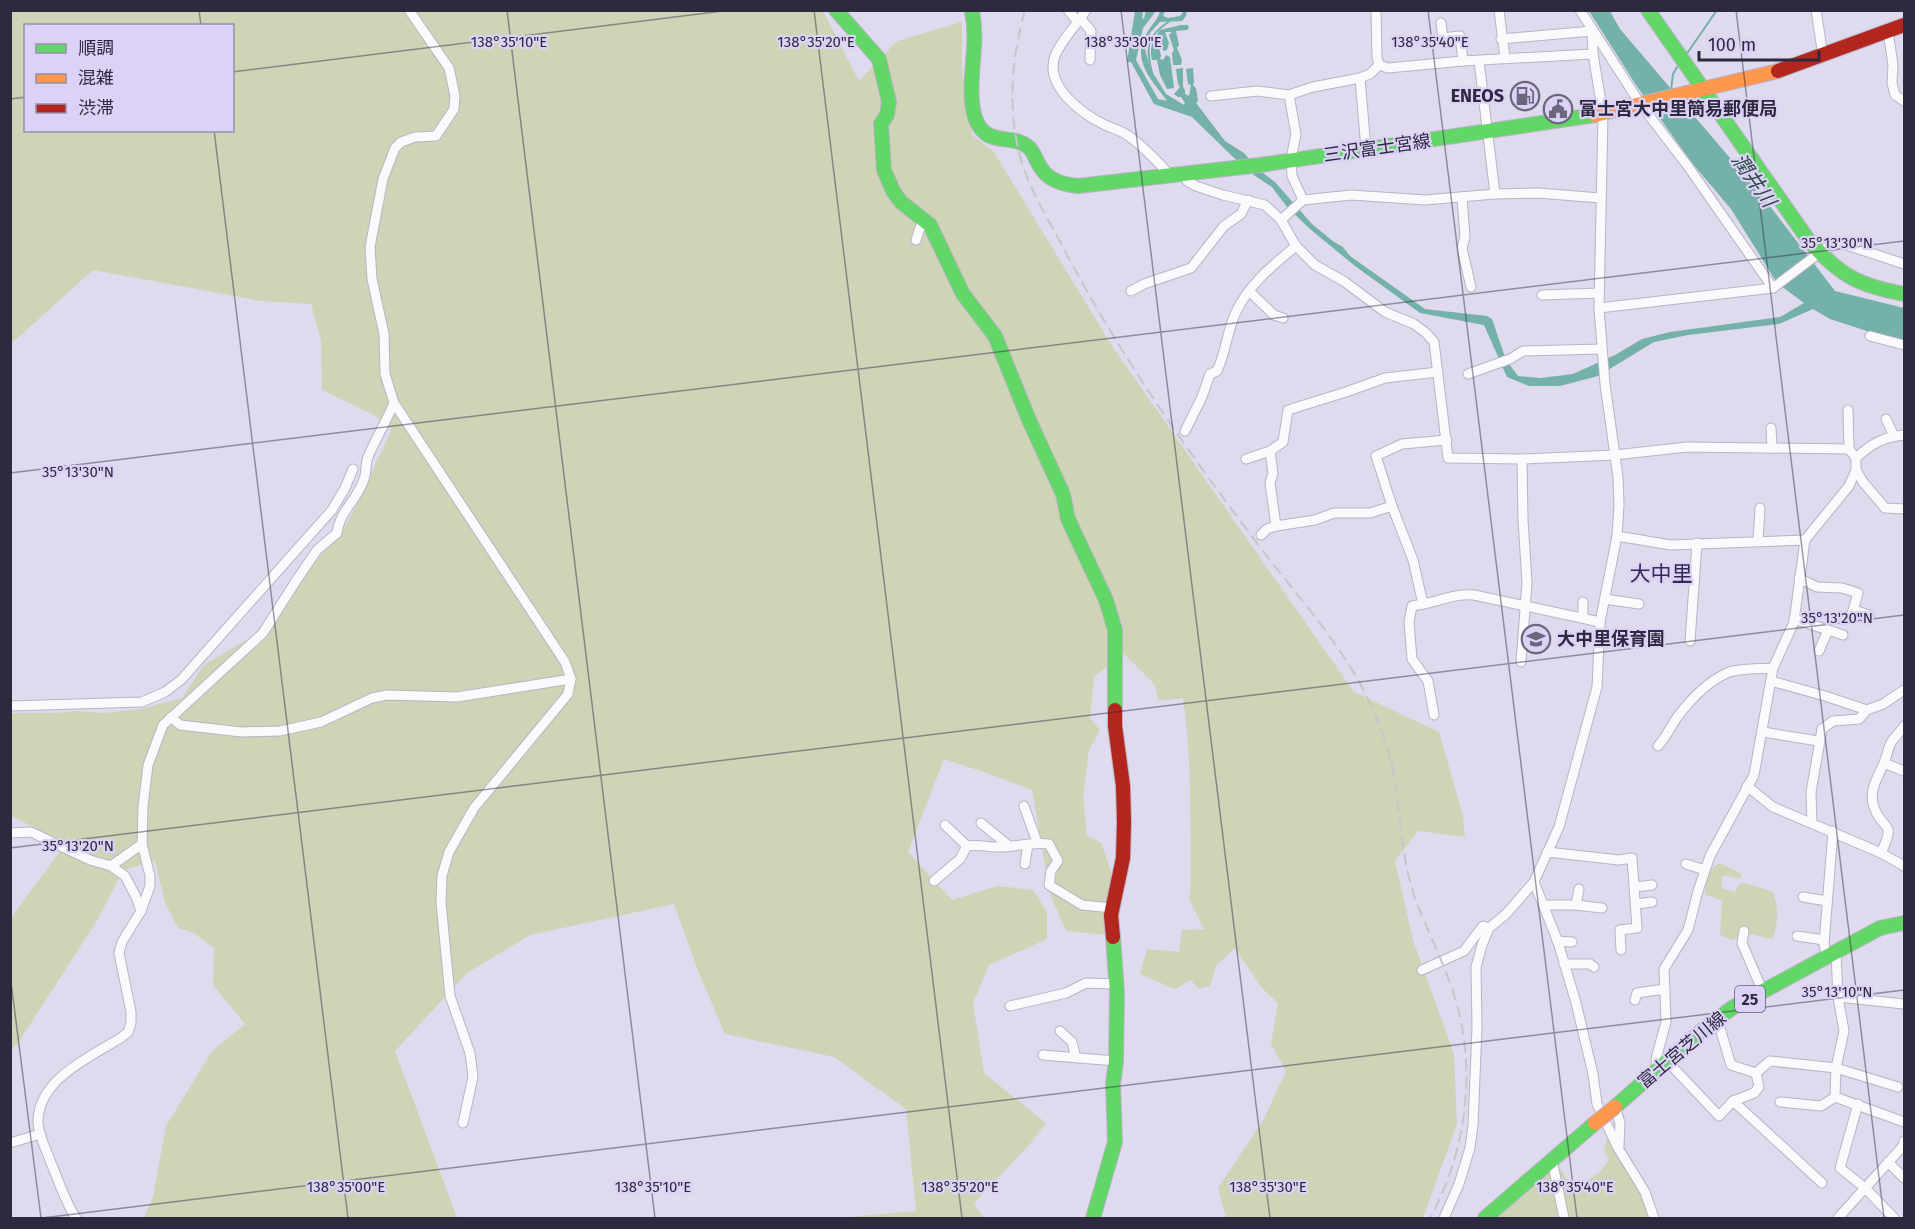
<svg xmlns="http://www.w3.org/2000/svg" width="1915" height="1229" viewBox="0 0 1915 1229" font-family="'Fira Sans','Noto Sans JP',sans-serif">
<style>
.green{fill:#cfd4b6;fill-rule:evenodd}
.water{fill:#73b1a9}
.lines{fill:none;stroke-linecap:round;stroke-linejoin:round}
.stream{stroke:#73b1a9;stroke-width:2}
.street-casing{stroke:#b8b4c6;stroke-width:11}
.fast-casing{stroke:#b8b4c6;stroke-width:16}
.slow-casing{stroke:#b8b4c6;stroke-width:16}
.jam-casing{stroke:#b8b4c6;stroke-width:16}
.street{stroke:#faf9fc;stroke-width:9}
.fast{stroke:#63d668;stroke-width:14}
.slow{stroke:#ff974d;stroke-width:14}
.jam{stroke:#b3261e;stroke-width:14}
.rail{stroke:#c6c5ca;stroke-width:2;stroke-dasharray:12 6;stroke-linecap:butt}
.slow-bridge-casing{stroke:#b8b4c6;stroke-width:16;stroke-linecap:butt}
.slow-bridge{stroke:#ff974d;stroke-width:14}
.ticks{fill:none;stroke:#2f2940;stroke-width:1.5;stroke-opacity:0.45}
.labels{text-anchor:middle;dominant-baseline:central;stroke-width:4.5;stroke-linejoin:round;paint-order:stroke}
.shield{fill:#dbd2f6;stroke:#635c77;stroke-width:1.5}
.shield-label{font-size:16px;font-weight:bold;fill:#2f2940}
.poi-label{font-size:18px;font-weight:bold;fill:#2f2940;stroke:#dbd2f6;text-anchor:start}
.street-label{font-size:18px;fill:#2f2940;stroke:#dbd2f6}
.water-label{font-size:20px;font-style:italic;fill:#2e4a43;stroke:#dbd2f6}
.quarter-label{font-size:21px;fill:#362756;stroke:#dbd2f6}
.ticks-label{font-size:15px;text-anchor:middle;fill:#2f2940;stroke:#dbd2f6;stroke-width:4.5;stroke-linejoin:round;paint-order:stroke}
</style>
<rect width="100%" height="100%" fill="#dfdaee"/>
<!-- green -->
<g class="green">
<path d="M11 11H823L859 81 897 41 962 22V68L972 135 994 152 1112 346 1354 692 1439 732 1463 816 1465 837 1418 831 1395 861 1413 940 1454 1054 1457 1124 1423 1218H1226L1218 1188 1264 1119 1286 1071 1271 1044 1278 1003 1262 988 1235 948 1216 966 1210 986 1198 989 1191 980 1175 989 1140 974 1147 949 1179 952 1182 930 1204 929 1189 899 1191 885C1190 823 1192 760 1183 698L1158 701 1155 685 1124 654 1094 676 1090 718 1100 730 1089 750 1083 796 1087 836 1101 842 1120 900 1108 935 1066 931 1050 894 1032 790 987 773 944 759 908 852 952 900 997 886 1033 890 1047 912V939L989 965 973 1003 984 1073 1046 1123 1030 1144 974 1203 984 1218H836L916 1211 906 1109 834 1057 725 1034 699 973 674 904 530 935 467 973 395 1051 457 1218H144L153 1197 166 1126 212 1051 245 1024 213 985 214 948 192 932 178 928 165 903 155 861 123 870 98 919 18 1043 11 1050V918L66 843 11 816V713H56L76 711 104 713 141 709 182 698 204 665 258 633 348 522 392 429 372 414 322 390 321 341 311 304 261 301 93 270 13 342 11 346ZM26 26H232V130H26Z"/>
<path d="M1720 863 1742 874 1740 879 1723 875 1721 888 1735 892 1740 883 1749 884 1773 892C1778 905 1779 926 1772 939L1749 934 1732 940 1720 935 1722 900 1705 895C1706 882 1706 869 1720 863Z"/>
<path d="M1607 1137 1631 1164 1656 1218H1497L1557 1164 1568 1180 1576 1187 1599 1173 1609 1160 1604 1152Z"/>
</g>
<!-- water -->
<g class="water">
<path d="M1135 11H1143L1142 18 1144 19 1146 11H1156L1143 28 1136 60 1158 99 1167 101C1153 81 1131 61 1146 35 1150 26 1158 20 1160 11H1165L1163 16 1168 18 1180 16 1184 11H1187L1186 16 1182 21 1160 22 1150 33 1145 49 1150 68 1166 94 1184 105 1185 103 1181 97H1178L1174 94 1180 87 1178 84 1176 69 1183 68V87L1185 90V94L1189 96 1191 85 1188 84 1186 69 1193 68 1194 82 1193 85 1196 88 1198 101 1196 103 1225 141 1244 153 1259 170 1275 182 1312 224 1334 242 1343 247 1350 256 1425 309 1487 316 1492 319 1506 360 1518 376 1541 378 1573 374 1615 355 1642 339 1670 332 1780 317 1804 303 1777 283 1731 209 1692 163 1636 85 1589 11H1610L1620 29 1759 192 1835 291 1904 308V343L1830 319 1813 309 1779 324 1688 335 1654 342 1598 376 1560 386H1529L1507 377 1484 325 1420 313 1355 266 1310 229 1287 207 1272 187 1255 176 1232 156 1192 117 1154 104 1131 62H1127Z"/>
<path d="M1181 25H1188L1189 28 1187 30 1176 31 1179 45 1177 48 1182 60 1181 65H1173L1172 53 1174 50 1169 35 1172 32H1165L1169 43 1167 50 1164 51 1161 47 1160 34 1157 39 1161 56 1160 59 1163 60 1166 55 1170 57 1174 88 1167 89 1160 75 1157 60H1152C1149 48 1153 40 1160 30Z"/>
</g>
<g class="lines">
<!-- stream -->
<g class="stream">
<path d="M1686 55 1717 10"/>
<path d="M1152 73C1145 45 1147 36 1171 20"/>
<path d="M1671 90 1673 74 1679 64"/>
</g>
<!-- street casing -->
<g class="street-casing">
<g id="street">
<path d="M409 10 449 68 455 96 454 109 436 136 415 137 401 142 395 148 383 179 370 247 372 279 384 334 385 374 394 403 565 662 571 679 568 694 474 808 449 852 442 876 441 903 450 996 470 1053 473 1077 463 1123"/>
<path d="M1068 10 1078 22"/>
<path d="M1086 10C1077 25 1061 40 1055 56 1044 86 1082 114 1105 125 1114 129 1123 131 1130 137 1145 148 1158 162 1170 175"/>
<path d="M1499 10 1505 58"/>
<path d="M1580 10 1641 105 1687 165 1773 288"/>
<path d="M1816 10 1823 56"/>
<path d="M1081 19 1091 31 1090 60"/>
<path d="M1441 23 1443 38 1460 36 1463 61"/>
<path d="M1888 31 1893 65 1892 83 1895 95 1904 101"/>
<path d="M1501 39 1592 31"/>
<path d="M1479 61 1495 194"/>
<path d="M1379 65 1388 68 1463 61 1593 54"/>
<path d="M1360 78 1366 149"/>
<path d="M1289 95 1296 134 1291 159 1292 176 1303 200 1351 195 1425 200 1495 194 1538 193 1600 198"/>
<path d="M1211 96 1257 91 1289 95 1313 87 1360 78 1370 74 1379 65 1377 57 1376 10"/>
<path d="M1187 173V181L1196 186 1223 195 1265 205 1281 220 1296 246 1315 265 1345 282 1385 312 1414 324 1426 333 1434 342 1448 458 1522 459 1615 455 1687 447 1849 449 1856 458C1871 444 1883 437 1904 435"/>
<path d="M1462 197 1465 237 1462 248 1471 287"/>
<path d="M1281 220 1303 200"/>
<path d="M916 240 923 219"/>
<path d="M1131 291 1144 284 1191 268 1224 226 1241 214 1248 200"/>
<path d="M1249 291 1274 315 1283 318"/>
<path d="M1542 295 1599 293"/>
<path d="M1599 308 1773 288 1814 257 1818 251 1841 243 1904 264"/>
<path d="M1870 336 1904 345"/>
<path d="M1468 374 1510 359 1523 351 1602 349"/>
<path d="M1848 410 1849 449"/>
<path d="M1886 419 1894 436"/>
<path d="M1771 428 1772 448"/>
<path d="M1185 431 1202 397 1210 374 1217 371C1226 352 1227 331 1236 312 1249 284 1273 265 1296 246"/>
<path d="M1447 440 1402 444 1376 456 1392 506 1413 560 1423 604C1441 601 1455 593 1474 595L1600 622"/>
<path d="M1270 451 1273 473 1270 483 1276 526"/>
<path d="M1246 459 1270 451 1283 442 1288 410 1346 392 1385 378 1438 372"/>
<path d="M1856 470 1863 482 1885 508 1904 509"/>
<path d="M1261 535 1267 529 1276 526 1315 520 1334 513H1370L1392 506"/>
<path d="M1617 536 1671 545 1805 540"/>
<path d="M1758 541 1760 508"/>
<path d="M1799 578 1817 587 1842 588 1858 593 1852 614"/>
<path d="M1605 599 1639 604"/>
<path d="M1423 604 1412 606 1409 622 1412 659 1428 681 1434 715"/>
<path d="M1854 610 1869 615"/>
<path d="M1583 618V602"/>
<path d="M1794 619 1828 630 1819 651"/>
<path d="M1828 630 1843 635"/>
<path d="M1690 641 1697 543"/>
<path d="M1521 662 1527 583 1523 520 1522 459"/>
<path d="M1771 681 1825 696 1867 710"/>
<path d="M10 706 142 702 165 692 181 680 332 510 345 488 353 469"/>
<path d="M171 717 180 725 241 732 280 731 321 722 372 698 387 695 457 697 571 679"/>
<path d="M1763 732 1818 741"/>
<path d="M1658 746C1666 737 1671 726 1678 716 1691 699 1707 682 1727 673 1737 668 1761 669 1773 668"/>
<path d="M1884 763 1904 771"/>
<path d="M1747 786 1773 807 1881 853 1904 866"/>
<path d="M1024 806 1037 842"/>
<path d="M981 823 1009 846"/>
<path d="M1812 823 1811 792 1822 729 1833 721 1859 719 1867 710 1883 704 1904 690"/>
<path d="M945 825 967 846"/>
<path d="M10 833 31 832 90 860 111 866 125 876 136 897 141 911"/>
<path d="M1547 852 1619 860 1632 858 1637 928 1620 930 1621 950"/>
<path d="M1881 853C1897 819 1883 833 1874 807 1868 791 1878 777 1884 763 1887 756 1888 747 1892 741 1896 736 1901 731 1904 726"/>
<path d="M1025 864 1028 844"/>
<path d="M1686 864 1705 870"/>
<path d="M111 866 142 844"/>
<path d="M934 881 960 859 967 846C980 844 985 847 996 847 1014 848 1031 841 1049 844L1058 861 1051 871 1049 885 1082 905 1113 908"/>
<path d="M1534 882 1558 942 1576 1003 1593 1074 1597 1104 1618 1148 1645 1192 1654 1218"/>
<path d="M1635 887 1652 885"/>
<path d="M1803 897 1827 901"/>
<path d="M1636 904 1652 902"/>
<path d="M1543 905H1575L1602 908"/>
<path d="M1576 905 1579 889"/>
<path d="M1744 931 1742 943 1763 992"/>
<path d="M1797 936 1824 940"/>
<path d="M1557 941 1572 942"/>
<path d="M1836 954 1838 997 1844 1031 1836 1068 1835 1097 1904 1122"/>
<path d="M1827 958 1824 944 1833 831"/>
<path d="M1564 964H1590L1594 967"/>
<path d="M1422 970 1464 951 1483 926 1489 928"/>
<path d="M1838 997 1904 1004"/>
<path d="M1635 1000 1637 993 1665 989"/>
<path d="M1010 1006 1066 993 1086 983 1116 984"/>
<path d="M1717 1018 1731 1065 1756 1073 1770 1061 1836 1068 1898 1087"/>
<path d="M1060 1031 1072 1042 1076 1058"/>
<path d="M1043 1055 1116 1061"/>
<path d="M1667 1061 1719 1116 1733 1101 1822 1183"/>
<path d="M1658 1069 1656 1059 1666 1022 1664 969 1688 930 1698 891 1710 856 1754 775 1773 668 1794 622 1805 540 1849 486 1856 470V458"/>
<path d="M1733 1101 1754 1093 1759 1087 1756 1073"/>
<path d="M1780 1102 1821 1106 1835 1097"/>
<path d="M1858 1104 1840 1168 1865 1188 1894 1218"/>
<path d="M1615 1107 1620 1123 1619 1146"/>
<path d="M10 1143 40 1134"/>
<path d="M1552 1160 1564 1218"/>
<path d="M1888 1162 1904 1178"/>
<path d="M76 1218C65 1202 59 1181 51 1163 47 1151 39 1137 38 1123 37 1079 91 1057 122 1037L128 1032 131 1023V1012L119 953 122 942 141 911 150 886V876L142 844 143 806 148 765 163 725 263 633 294 584 317 550 337 533C339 512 358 499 364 479 367 472 365 464 368 457 376 438 386 422 394 403"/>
<path d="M1444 1218 1459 1184 1470 1148 1473 1125 1477 1028 1476 967 1482 945 1489 928 1506 914 1534 882 1559 827 1597 687 1600 622 1617 536 1619 505 1618 477 1605 384 1599 308 1603 114 1593 54 1592 31"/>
<path d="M1838 1218 1903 1146 1904 1141"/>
</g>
</g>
<!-- fast casing -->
<g class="fast-casing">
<g id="fast">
<path d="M836 10 879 59 889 102 887 115 881 124 884 170 893 191 901 202 930 225 963 294 995 336 1029 420 1063 494 1068 519 1106 600 1115 630V710"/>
<path d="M972 10C974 22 975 35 974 47 973 70 965 116 984 132 996 143 1015 136 1027 146 1033 150 1034 156 1037 161 1045 179 1059 184 1078 186L1260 165 1595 115"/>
<path d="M1648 10 1809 241C1841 276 1857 285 1904 294"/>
<path d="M1615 1107 1700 1032 1732 1008 1880 928 1904 923"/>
<path d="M1093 1218 1115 1142 1113 1084 1116 1061 1117 993 1113 937"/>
<path d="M1485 1218 1595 1123"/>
</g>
</g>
<!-- slow casing -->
<g class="slow-casing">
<path id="slow" d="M1595 115 1778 71"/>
</g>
<!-- jam casing -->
<g class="jam-casing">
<g id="jam">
<path d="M1778 71 1904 25"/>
<path d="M1113 937 1111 915 1123 858 1124 822 1123 786 1115 726V710"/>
</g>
</g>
<!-- street -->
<use href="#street" class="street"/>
<!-- fast -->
<use href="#fast" class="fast"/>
<!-- slow -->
<use href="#slow" class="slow"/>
<!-- jam -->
<use href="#jam" class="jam"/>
<!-- rail -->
<path class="rail" d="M1025 10C1011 58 1007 115 1022 163 1032 194 1051 224 1066 253 1123 360 1192 458 1266 555 1300 599 1338 641 1364 691 1376 714 1386 739 1392 766 1401 810 1400 855 1415 898 1429 936 1452 978 1460 1017 1475 1085 1463 1158 1430 1218"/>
<!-- slow-bridge casing -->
<g class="slow-bridge-casing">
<path id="slow-bridge" d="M1595 1123 1615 1107"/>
</g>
<!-- slow-bridge -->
<use href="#slow-bridge" class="slow-bridge"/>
</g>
<!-- ticks -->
<path class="ticks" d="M199 10 201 26M507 10 655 1218M814 10 962 1218M1121 10 1270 1218M1428 10 1577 1218M1736 10 1884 1218M232 72 731 10M10 99 26 97M214 130 348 1218M10 473 1904 241M10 848 1904 615M10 974 41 1218M42 1218 1904 990"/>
<!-- icons -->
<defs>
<g id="fuel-ring" transform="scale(1.5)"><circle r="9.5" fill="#dbd2f6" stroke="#6d677d" stroke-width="1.5"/><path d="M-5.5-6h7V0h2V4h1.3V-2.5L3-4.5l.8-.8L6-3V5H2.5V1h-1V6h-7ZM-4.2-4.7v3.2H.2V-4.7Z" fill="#6d677d"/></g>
<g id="civic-ring" transform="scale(1.5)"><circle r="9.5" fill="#dbd2f6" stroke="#6d677d" stroke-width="1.5"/><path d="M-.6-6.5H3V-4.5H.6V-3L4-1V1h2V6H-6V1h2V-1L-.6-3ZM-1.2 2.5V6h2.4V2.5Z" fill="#6d677d"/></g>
<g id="school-ring" transform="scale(1.5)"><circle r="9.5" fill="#dbd2f6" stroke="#6d677d" stroke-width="1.5"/><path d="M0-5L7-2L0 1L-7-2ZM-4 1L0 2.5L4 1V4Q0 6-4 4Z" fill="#6d677d"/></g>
</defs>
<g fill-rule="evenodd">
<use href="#fuel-ring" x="1525" y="96"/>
<use href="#civic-ring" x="1558" y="109"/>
<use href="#school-ring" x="1536" y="639"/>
</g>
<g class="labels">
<!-- shield labels -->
<rect class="shield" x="1735" y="986" width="30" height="26" rx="4.5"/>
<g class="shield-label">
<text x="1750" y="999">25</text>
</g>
<!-- poi labels -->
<g class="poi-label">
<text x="1504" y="96" text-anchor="end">ENEOS</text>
<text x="1579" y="109">富士宮大中里簡易郵便局</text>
<text x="1557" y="639">大中里保育園</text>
</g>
<!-- street labels -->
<g class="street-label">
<text transform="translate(1377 148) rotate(-8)">三沢富士宮線</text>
<text transform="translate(1682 1050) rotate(-40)">富士宮芝川線</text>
</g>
<!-- water labels -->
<g class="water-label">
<text transform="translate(1754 180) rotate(55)">潤井川</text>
</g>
<!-- quarter labels -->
<g class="quarter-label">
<text x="1661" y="574">大中里</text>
</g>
</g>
<g class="ticks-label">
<text x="509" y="47">138°35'10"E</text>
<text x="816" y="47">138°35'20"E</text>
<text x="1123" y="47">138°35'30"E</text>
<text x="1430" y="47">138°35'40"E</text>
<text x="1837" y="248">35°13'30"N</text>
<text x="78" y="477">35°13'30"N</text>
<text x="1837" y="623">35°13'20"N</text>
<text x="78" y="851">35°13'20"N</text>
<text x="1837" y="997">35°13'10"N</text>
<text x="346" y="1192">138°35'00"E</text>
<text x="653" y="1192">138°35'10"E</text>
<text x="960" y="1192">138°35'20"E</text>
<text x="1268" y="1192">138°35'30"E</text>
<text x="1575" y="1192">138°35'40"E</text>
</g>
<!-- border -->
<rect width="1915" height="1229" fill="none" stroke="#2f2940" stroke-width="24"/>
<!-- legend -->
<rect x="24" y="24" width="210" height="108" fill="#dbd2f6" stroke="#968ead" stroke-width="1.5"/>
<rect x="36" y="44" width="30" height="9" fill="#63d668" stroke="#968ead" stroke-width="1.5"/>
<text x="78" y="54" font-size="18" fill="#2f2940">順調</text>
<rect x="36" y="74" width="30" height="9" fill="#ff974d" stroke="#968ead" stroke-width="1.5"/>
<text x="78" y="84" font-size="18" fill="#2f2940">混雑</text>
<rect x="36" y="104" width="30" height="9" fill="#b3261e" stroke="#968ead" stroke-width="1.5"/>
<text x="78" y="114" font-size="18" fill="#2f2940">渋滞</text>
<!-- scale -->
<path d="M1699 51v9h120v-9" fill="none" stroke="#2f2940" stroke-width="3"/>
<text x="1708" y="51" font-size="18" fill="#2f2940" stroke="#dbd2f6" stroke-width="4.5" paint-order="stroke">100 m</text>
</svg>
